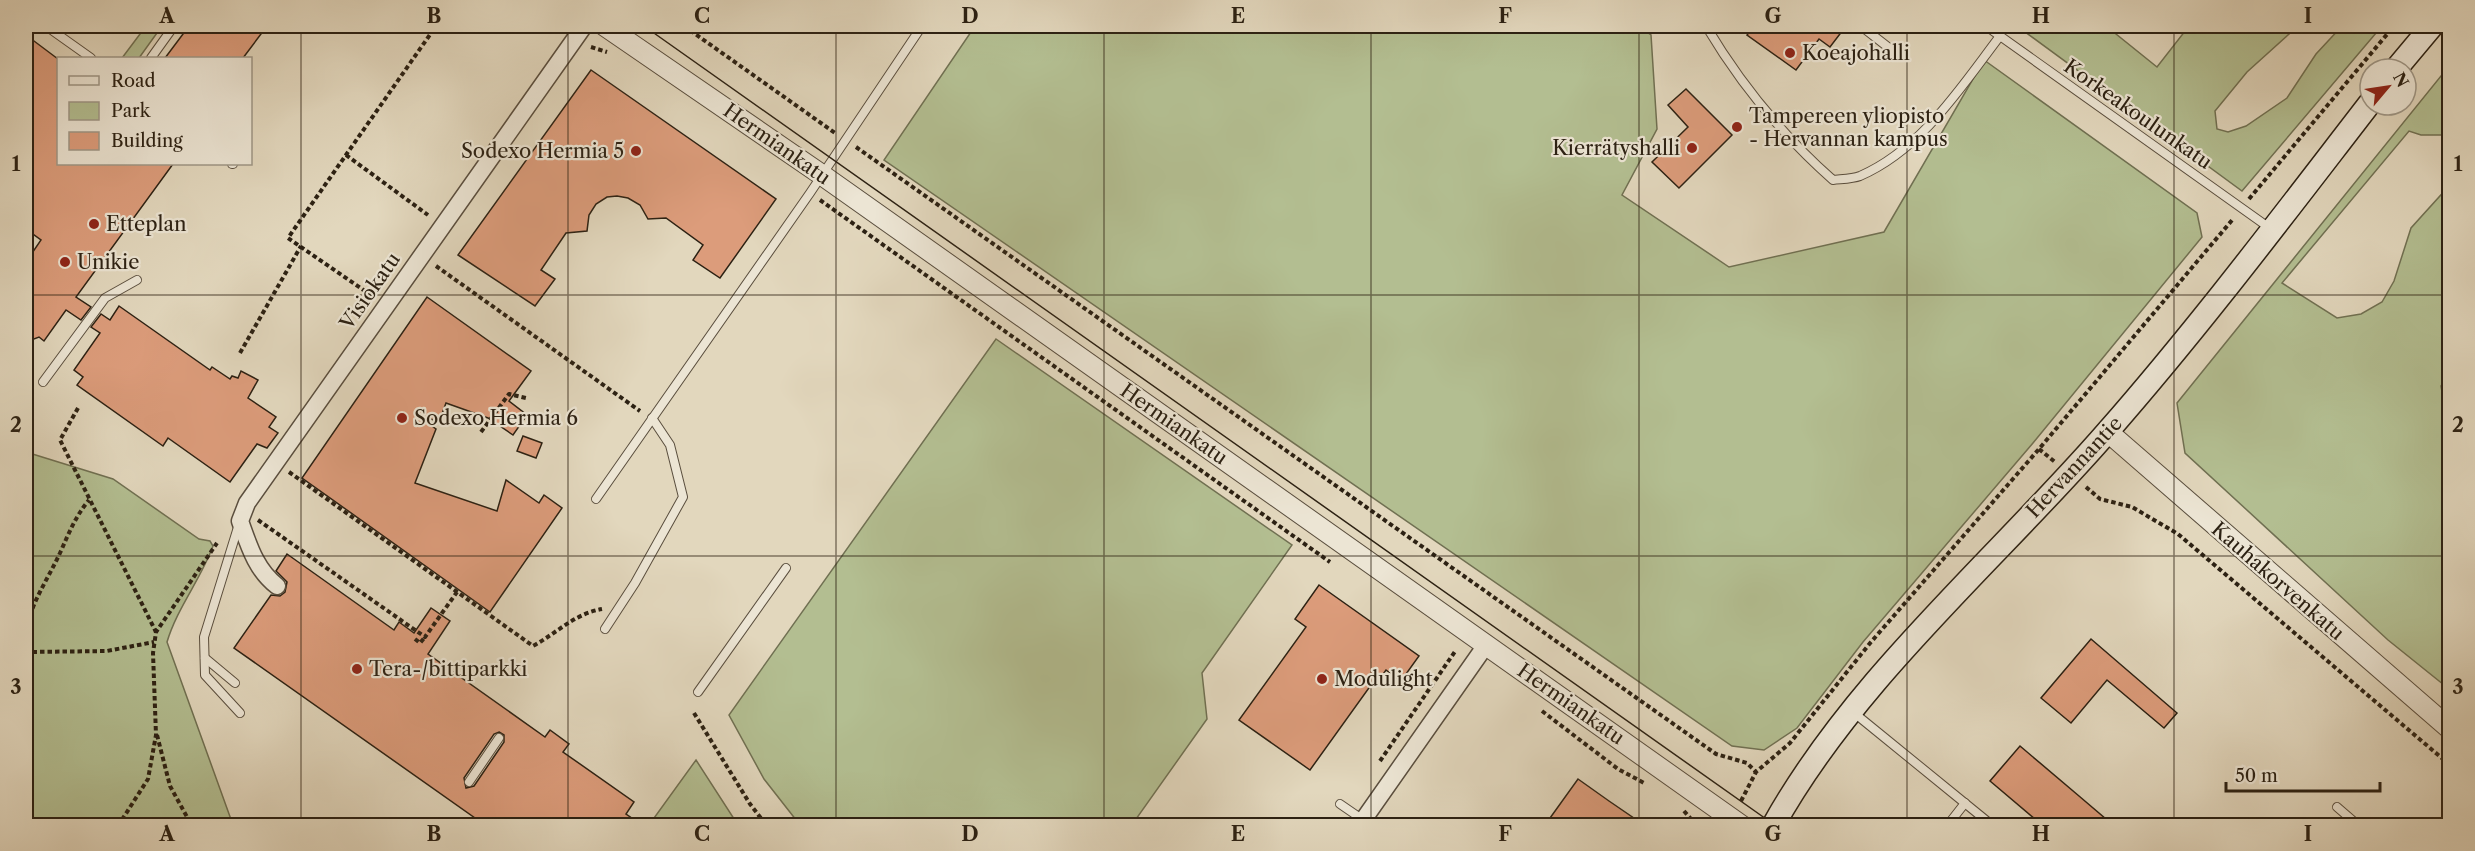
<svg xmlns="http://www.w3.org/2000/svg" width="2475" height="851" viewBox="0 0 2475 851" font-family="'Libre Caslon Text',serif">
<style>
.green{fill:#b3be91;stroke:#707052;stroke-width:1.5}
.building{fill:#dc9c7b;stroke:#2c2113;stroke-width:1.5;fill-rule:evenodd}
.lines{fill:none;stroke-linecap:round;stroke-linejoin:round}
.service-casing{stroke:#5a4e3e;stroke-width:10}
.minor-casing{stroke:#5a4e3e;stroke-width:19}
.tertiary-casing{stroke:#5a4e3e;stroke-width:22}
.secondary-casing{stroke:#2c2113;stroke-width:25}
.path{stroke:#2c2113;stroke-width:4;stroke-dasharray:4.5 3;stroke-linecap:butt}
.service{stroke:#ece5d4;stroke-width:8}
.minor{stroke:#ece5d4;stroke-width:16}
.tertiary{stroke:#ece5d4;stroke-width:20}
.secondary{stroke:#ece5d4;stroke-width:22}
.tram{stroke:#2c2113;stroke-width:1.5}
.grid{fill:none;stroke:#2c2113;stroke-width:1.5;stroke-opacity:0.55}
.poi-dot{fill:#8f2418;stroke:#ece5d4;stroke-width:2}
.labels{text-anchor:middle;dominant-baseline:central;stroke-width:4.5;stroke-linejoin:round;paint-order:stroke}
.poi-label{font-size:20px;fill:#2c2113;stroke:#ece5d4;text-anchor:start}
.street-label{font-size:20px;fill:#2c2113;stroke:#ece5d4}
.neatline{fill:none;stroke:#2c2113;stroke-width:2}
.grid-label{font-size:20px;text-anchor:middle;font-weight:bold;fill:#2c2113}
</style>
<rect width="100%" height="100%" fill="#e2d7bd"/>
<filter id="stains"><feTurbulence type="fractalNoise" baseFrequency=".00333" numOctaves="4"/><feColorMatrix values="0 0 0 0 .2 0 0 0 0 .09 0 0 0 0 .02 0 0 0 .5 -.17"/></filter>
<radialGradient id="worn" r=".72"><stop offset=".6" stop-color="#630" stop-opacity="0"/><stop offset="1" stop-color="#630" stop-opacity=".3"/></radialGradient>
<!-- green -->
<g class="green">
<path d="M146 26H162L139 58H122Z"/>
<path d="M975 26H1442L1448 32 1458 29 1460 26H1639L1651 35 1657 129 1622 195 1729 267 1884 232 1984 60 2197 213 2202 237 2033 443 1863 642 1797 728 1764 750 1732 746 884 160Z"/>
<path d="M2017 26H2106L2157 67 2189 26H2298L2247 72 2215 111 2217 129 2228 132 2246 126 2287 98 2316 54 2342 26H2382L2242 191Z"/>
<path d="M2449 66V135H2421L2409 131 2282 283 2337 318 2361 314 2382 302 2394 281 2411 228 2449 186 2450 373 2441 386 2442 392H2450L2449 689 2388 640 2185 453 2177 403Z"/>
<path d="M996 339 1292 545 1202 673 1207 719 1136 819 1144 825H800L764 779 729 715Z"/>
<path d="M26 452 113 479 199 539 210 541 213 546C201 579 177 608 167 642L233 825H26Z"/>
<path d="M696 760 738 825H649Z"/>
</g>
<!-- building -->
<g class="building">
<path d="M189 26H267L243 58H165Z"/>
<path d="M1754 26H1846L1830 47 1819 39 1796 70 1747 35Z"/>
<path d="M26 35 58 59V164H173L76 297 91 307 81 320 66 310 44 341 39 337 26 342V262L41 240 26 229Z"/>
<path d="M591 70 776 199 720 278 693 260 703 245 666 218 648 219 640 205 628 198 617 196 607 197 596 204 589 215 587 231 566 233 541 270 555 279 535 306 458 255Z"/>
<path d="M1686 89 1732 135 1679 188 1652 162 1688 127 1668 105Z"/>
<path d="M427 297 531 371 509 401 527 415 513 435 488 418 446 403 439 422 420 415 419 417 436 429 415 483 497 511 506 480 539 503 544 495 562 508 490 612 302 478Z"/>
<path d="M119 306 210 370 212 367 230 379 232 376 238 378 241 371 258 380 248 398 276 417 269 427 278 433 267 448 257 444 230 482 168 438 163 446 77 385 83 377 74 370 100 333 91 327 101 314 110 320Z"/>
<path d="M523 436 542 443 536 458 517 451Z"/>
<path d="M287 554 394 630 399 622 414 633 431 608 450 621 428 654 545 737 550 730 569 744 563 752 634 802 626 814 642 825H485L234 648 271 595 280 596 285 592 287 582 276 571ZM499 732 504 735V742L474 786 466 788 464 778 494 734Z"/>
<path d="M1319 585 1419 656 1401 681 1386 670 1379 680 1376 678 1310 770 1239 720 1306 627 1295 619Z"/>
<path d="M2091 639 2177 713 2164 728 2107 680 2071 723 2041 698Z"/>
<path d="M2020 746 2079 796 2113 825H2042L1990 781Z"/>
<path d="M1578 779 1609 801 1644 825H1545Z"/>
</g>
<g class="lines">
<!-- service casing -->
<g class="service-casing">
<g id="service">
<path d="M46 26 91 58"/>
<path d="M1706 26C1740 83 1783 136 1833 180 1841 179 1852 179 1860 176 1922 149 1961 87 2000 36"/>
<path d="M1861 26 1893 51"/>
<path d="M1986 26 2271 229"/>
<path d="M151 58 174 26"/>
<path d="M232 164H233"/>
<path d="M43 382 105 298 137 280"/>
<path d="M596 499 810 193 922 26"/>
<path d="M239 524 204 637 205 675 240 713"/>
<path d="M605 629 635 583 683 497 670 445 652 418"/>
<path d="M205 658 235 683"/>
<path d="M698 692 786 568"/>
<path d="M1853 712 1993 826"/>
<path d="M469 782 499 738"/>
<path d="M1340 804 1372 826"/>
<path d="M2337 807 2359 826"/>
<path d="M1947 826 1965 803"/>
</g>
</g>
<!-- minor casing -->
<g class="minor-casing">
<g id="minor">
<path d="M277 586C256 570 249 546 240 521L247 503 584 26"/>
<path d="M1359 826 1486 645"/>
</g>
</g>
<!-- tertiary casing -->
<g class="tertiary-casing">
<g id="tertiary">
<path d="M605 26 822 175 1742 826"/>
<path d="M2108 432 2450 729"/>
</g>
</g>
<!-- secondary casing -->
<g class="secondary-casing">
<g id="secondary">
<path d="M2396 69 2432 26"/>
<path d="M1773 826C1855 678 1998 558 2108 431 2200 326 2285 213 2370 103"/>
</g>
</g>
<!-- path -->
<g class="path">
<path d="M684 26 835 133"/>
<path d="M591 47 607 52"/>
<path d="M856 147 1716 754 1747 763 1756 772"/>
<path d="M346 155 428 215"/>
<path d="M2249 199 2394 26"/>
<path d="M820 200 1330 562"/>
<path d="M26 239 30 243 26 248"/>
<path d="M436 266 640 411"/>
<path d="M372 296 288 238 436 26"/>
<path d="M240 353 301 246"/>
<path d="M78 408 60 440 156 632"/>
<path d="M481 432 509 394 526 398"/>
<path d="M2039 449 2055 462"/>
<path d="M289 472 533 646C557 633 574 614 602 609"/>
<path d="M2086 487 2100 499 2132 507 2178 534 2450 765"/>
<path d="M258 520 425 637 457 592"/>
<path d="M26 630C32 601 48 579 60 553 69 533 75 517 89 500"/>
<path d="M415 639 420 643 425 637"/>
<path d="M26 655 30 652 107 651 154 642"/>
<path d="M1542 711 1618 769 1646 784"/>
<path d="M694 713 750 804 767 826"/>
<path d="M157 735 170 786 192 826"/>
<path d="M1380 761 1456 650"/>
<path d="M1741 801 1756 772 1790 743 1871 642 2039 449 2233 219"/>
<path d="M1684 811 1697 826"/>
<path d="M118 826 148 779 156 735 153 653 156 632 217 543"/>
</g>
<!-- service -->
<use href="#service" class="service"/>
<!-- minor -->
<use href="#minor" class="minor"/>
<!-- tertiary -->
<use href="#tertiary" class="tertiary"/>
<!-- secondary -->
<use href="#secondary" class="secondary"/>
<!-- tram -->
<path class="tram" d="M644 26 1776 826"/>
</g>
<!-- grid -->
<path class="grid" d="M301 26V826M568 26V826M836 26V826M1104 26V826M1371 26V826M1639 26V826M1907 26V826M2174 26V826M26 295H2450M26 556H2450"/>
<!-- markers -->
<g class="poi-dot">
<circle cx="1790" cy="53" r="6"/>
<circle cx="1737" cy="127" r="6"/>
<circle cx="1692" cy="148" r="6"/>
<circle cx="636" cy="151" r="6"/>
<circle cx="94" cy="224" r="6"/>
<circle cx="65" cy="262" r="6"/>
<circle cx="402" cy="418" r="6"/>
<circle cx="357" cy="669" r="6"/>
<circle cx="1322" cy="679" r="6"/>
</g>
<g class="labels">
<!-- poi labels -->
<g class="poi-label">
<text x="1802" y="53">Koeajohalli</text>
<text x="1749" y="116">Tampereen yliopisto<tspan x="1749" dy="23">- Hervannan kampus</tspan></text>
<text x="1680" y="148" text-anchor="end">Kierrätyshalli</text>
<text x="624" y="151" text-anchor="end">Sodexo Hermia 5</text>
<text x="106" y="224">Etteplan</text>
<text x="77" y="262">Unikie</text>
<text x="414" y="418">Sodexo Hermia 6</text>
<text x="369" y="669">Tera-/bittiparkki</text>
<text x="1334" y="679">Modulight</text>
</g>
<!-- street labels -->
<g class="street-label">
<text transform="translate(2138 114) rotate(35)">Korkeakoulunkatu</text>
<text transform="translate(777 144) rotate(35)">Hermiankatu</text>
<text transform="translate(370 291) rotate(-55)">Visiokatu</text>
<text transform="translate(1174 424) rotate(35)">Hermiankatu</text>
<text transform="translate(2074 467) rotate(-47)">Hervannantie</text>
<text transform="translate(2278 581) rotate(41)">Kauhakorvenkatu</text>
<text transform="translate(1571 704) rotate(35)">Hermiankatu</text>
</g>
</g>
<!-- margin -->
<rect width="2475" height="851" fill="none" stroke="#e2d7bd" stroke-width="66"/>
<!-- legend -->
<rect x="57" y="57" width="195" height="108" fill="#ece5d4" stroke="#9f9787" stroke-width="1.5"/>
<rect x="69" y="76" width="30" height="9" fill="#ece5d4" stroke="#9f9787" stroke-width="1.5"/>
<text x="111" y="87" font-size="18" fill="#2c2113">Road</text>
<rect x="69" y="102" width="30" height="18" fill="#b3be91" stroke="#9f9787" stroke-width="1.5"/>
<text x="111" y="117" font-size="18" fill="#2c2113">Park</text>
<rect x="69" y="132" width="30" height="18" fill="#dc9c7b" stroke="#9f9787" stroke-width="1.5"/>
<text x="111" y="147" font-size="18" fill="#2c2113">Building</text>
<!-- north arrow -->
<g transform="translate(2388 87) rotate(61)"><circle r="28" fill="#ece5d4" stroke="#9f9787" stroke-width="1.5"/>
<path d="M0-4.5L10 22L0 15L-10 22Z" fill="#8f2418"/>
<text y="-9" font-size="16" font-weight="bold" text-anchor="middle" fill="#2c2113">N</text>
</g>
<!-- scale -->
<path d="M2226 782v9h154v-9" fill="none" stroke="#2c2113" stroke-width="3"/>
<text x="2235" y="782" font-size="18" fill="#2c2113" stroke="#ece5d4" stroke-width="4.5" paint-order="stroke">50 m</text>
<rect x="33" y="33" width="2409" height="785" class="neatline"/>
<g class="grid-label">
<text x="167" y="23">A</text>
<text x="434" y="23">B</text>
<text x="702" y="23">C</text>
<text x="970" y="23">D</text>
<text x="1238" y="23">E</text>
<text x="1505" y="23">F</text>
<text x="1773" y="23">G</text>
<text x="2041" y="23">H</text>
<text x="2308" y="23">I</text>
<text x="16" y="171">1</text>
<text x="2458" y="171">1</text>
<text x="16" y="432">2</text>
<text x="2458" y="432">2</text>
<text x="16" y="694">3</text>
<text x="2458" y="694">3</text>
<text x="167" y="841">A</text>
<text x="434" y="841">B</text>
<text x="702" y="841">C</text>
<text x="970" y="841">D</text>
<text x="1238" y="841">E</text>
<text x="1505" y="841">F</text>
<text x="1773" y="841">G</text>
<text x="2041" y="841">H</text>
<text x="2308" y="841">I</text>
</g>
<rect width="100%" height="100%" filter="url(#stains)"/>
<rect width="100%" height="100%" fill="url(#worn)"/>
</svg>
